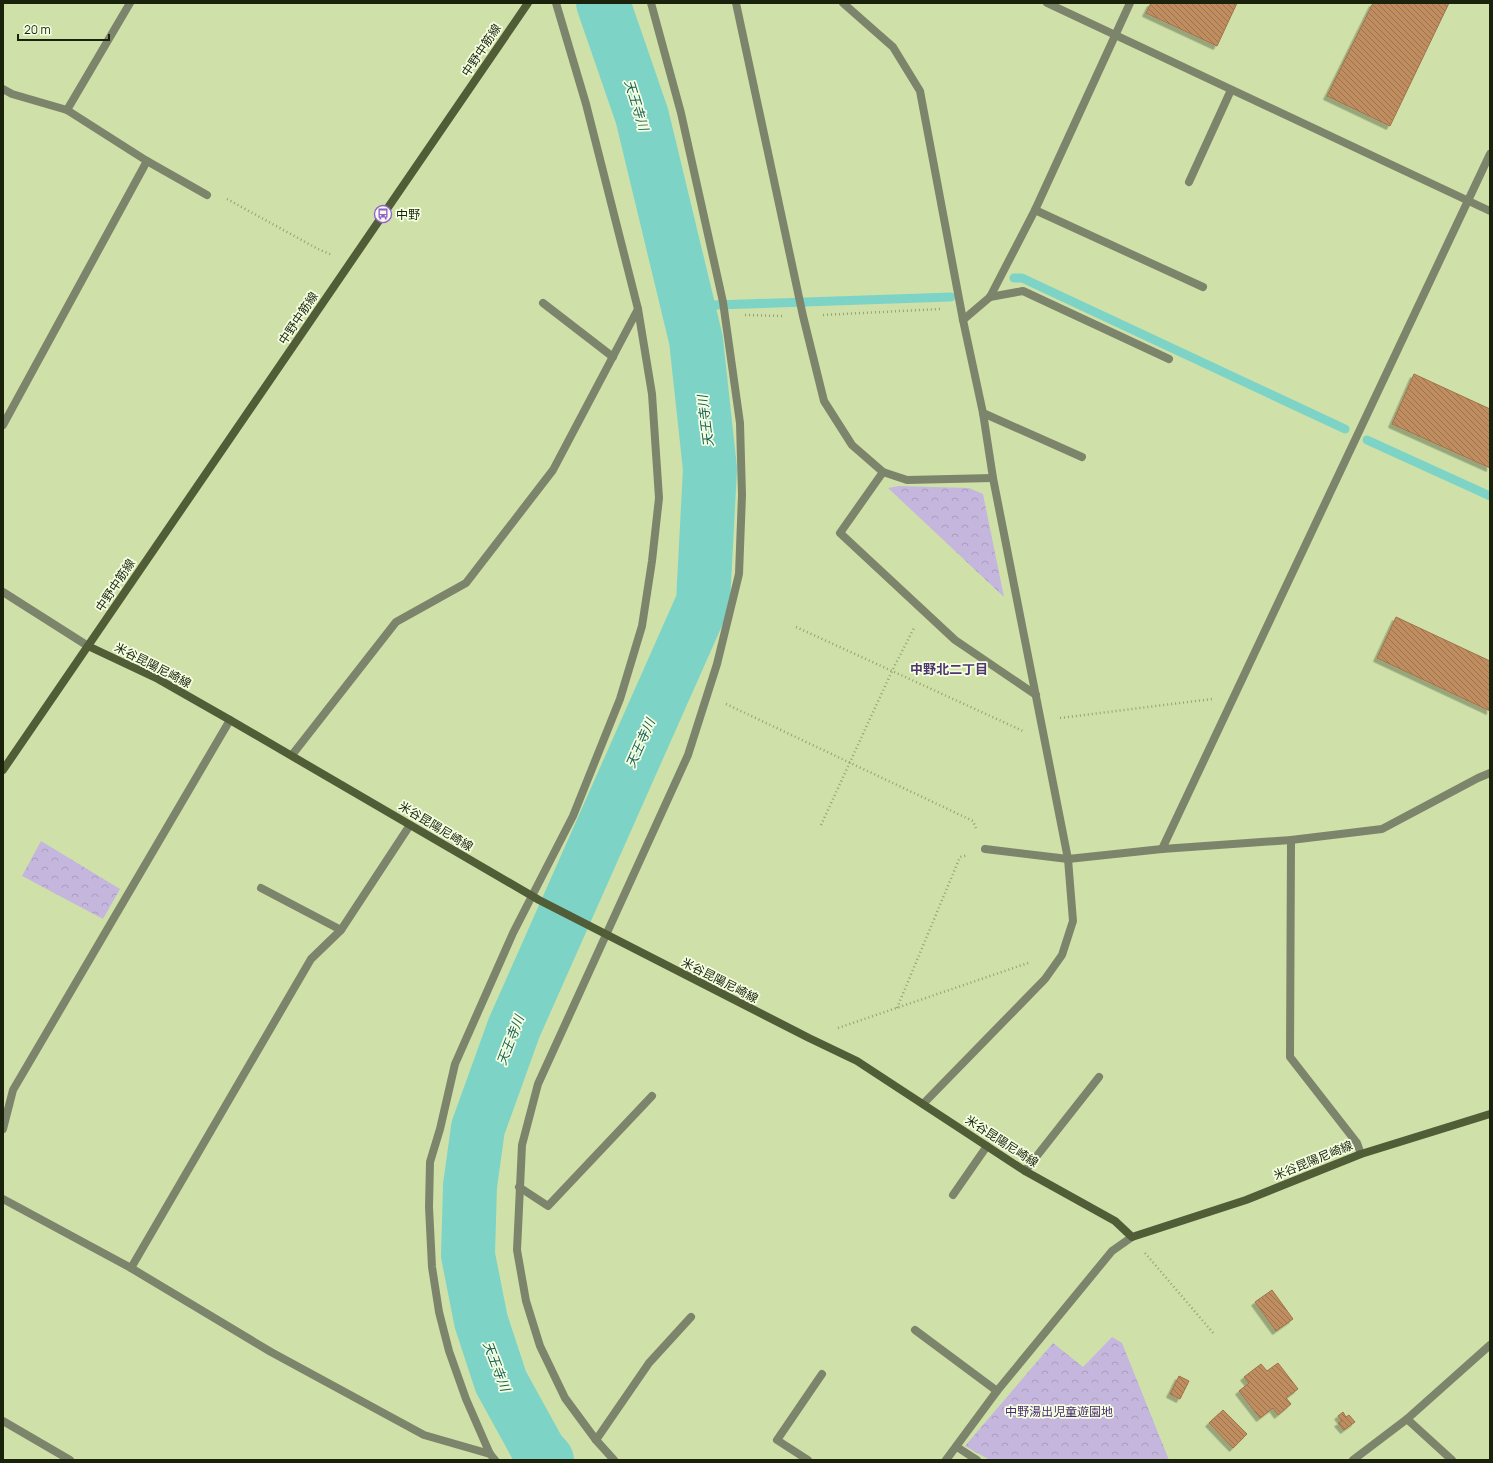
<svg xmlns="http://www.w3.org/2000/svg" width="1493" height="1463" viewBox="0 0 1493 1463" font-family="Manrope,'Noto Sans JP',sans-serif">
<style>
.park{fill:url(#park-crowns)}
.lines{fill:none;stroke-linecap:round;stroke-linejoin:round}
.stream{stroke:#7dd4c6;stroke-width:9}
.river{stroke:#7dd4c6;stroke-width:54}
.building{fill:url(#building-back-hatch);stroke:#9e724b;filter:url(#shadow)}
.path{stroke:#93a174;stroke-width:2.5;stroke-dasharray:1 3;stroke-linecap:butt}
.service{stroke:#7c856b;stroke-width:8}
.minor{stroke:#7c856b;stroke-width:8}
.tertiary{stroke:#7c856b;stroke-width:8}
.secondary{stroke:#515d37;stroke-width:8}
.labels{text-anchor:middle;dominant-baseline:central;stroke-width:3.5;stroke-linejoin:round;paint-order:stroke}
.street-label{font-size:12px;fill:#1b220c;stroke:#f4fee1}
.poi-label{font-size:12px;fill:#1b220c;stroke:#f4fee1;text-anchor:start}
.park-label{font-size:12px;fill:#4a2a70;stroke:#f4fee1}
.water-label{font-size:13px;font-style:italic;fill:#175f56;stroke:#f4fee1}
.neighbourhood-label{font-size:13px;font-weight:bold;fill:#4f3570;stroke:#f4fee1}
</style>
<defs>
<pattern id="park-crowns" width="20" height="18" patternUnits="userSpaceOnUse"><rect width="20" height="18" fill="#c5b6de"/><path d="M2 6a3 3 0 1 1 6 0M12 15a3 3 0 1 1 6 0" fill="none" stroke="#a99cbd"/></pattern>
<pattern id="building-back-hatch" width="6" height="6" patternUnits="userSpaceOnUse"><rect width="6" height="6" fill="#c08d60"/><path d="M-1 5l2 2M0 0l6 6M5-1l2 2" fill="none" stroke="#9b734e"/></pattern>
<filter id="shadow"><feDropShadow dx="-3.5" dy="3.5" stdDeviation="0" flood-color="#0004"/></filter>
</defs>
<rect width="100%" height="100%" fill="#cfe1a8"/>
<!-- park -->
<g class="park">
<path d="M899 486 969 488 983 494 1004 597 888 488Z"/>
<path d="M41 841 120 889 103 919 22 876Z"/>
<path d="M1112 1337 1122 1343 1169 1460H990L965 1446 1053 1343 1083 1367Z"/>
</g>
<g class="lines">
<!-- stream -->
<g class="stream">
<path d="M1014 278H1022L1345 429"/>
<path d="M687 306 951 297"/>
<path d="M1367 440 1490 496"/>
</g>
<!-- river -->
<path class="river" d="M547 1460 539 1451 501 1382 481 1321 468 1255 470 1186 478 1128 514 1028 703 602 710 469 696 340 642 116 603 3"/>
</g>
<!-- building -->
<g class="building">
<path d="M1151 3H1237L1217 46 1146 13Z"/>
<path d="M1373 3H1449L1390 126 1327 96Z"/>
<path d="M1414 374 1490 409V468L1392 424Z"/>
<path d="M1396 617 1490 661V711L1377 658Z"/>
<path d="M1272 1290 1293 1319 1276 1331 1255 1302Z"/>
<path d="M1278 1363 1298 1389 1286 1398 1291 1404 1278 1415 1273 1408 1260 1418 1239 1391 1249 1383 1244 1377 1261 1364 1267 1371Z"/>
<path d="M1179 1376 1189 1381 1180 1399 1170 1394Z"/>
<path d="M1223 1410 1247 1434 1233 1448 1209 1423Z"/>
<path d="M1343 1412 1346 1417 1349 1415 1355 1422 1344 1430 1338 1423 1342 1421 1338 1416Z"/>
</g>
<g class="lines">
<!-- path -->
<g class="path">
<path d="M227 199 318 249 332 255"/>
<path d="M745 315 782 316"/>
<path d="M823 315 940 309"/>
<path d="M796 627 1023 731"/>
<path d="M726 704 973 821 977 831"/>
<path d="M1060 718 1212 699"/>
<path d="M821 825 892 671 914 628"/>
<path d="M897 1008 960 857 968 855"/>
<path d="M838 1028 1031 962"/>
<path d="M1145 1253 1214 1334"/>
</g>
<!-- service -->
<g class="service">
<path d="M1035 210 1203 287"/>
<path d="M990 297 1023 291 1169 359"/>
<path d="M983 413 1082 457"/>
<path d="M985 849 1068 859"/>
<path d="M261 888 341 930"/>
<path d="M1025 1171 1099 1077"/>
</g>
<!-- minor -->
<g class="minor">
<path d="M736 3 803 316 824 401 852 445 883 472 907 480 993 478"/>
<path d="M843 3 893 47 920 91 963 320 983 413 993 478 1068 859 1073 921 1062 955 1045 979 923 1104"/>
<path d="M3 89 12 94 67 110 147 161 207 195"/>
<path d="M67 110 130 3"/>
<path d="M1189 182 1231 90"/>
<path d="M543 303 613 357"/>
<path d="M963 320 990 297 1035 210 1130 3"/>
<path d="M3 425 147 161"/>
<path d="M883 472 840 533 955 640 1036 695"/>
<path d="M3 592 88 646"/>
<path d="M292 755 396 622 466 583 553 470 638 309"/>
<path d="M1291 840 1290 1057 1357 1143 1361 1154"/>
<path d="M1162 849 1490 154"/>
<path d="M1068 859 1162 849 1291 840 1382 829 1478 778 1490 773"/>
<path d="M3 1129 13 1090 230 720"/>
<path d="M519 1187 548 1206 652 1096"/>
<path d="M953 1195 987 1146"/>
<path d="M3 1199 131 1268 271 1352 424 1435 490 1454"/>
<path d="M131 1268 311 959 341 930 410 825"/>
<path d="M915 1330 997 1391"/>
<path d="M1407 1419 1452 1460"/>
<path d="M3 1421 70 1460"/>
<path d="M596 1440 649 1363 691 1317"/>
<path d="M957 1447 977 1460"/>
<path d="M495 1460 490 1454 466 1399 449 1351 439 1312 432 1267 429 1207 430 1162 440 1129 455 1064 513 933 573 816 620 699 642 626 652 561 659 498 652 394 638 309 586 104 556 3"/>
<path d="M614 1460 596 1440 565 1398 540 1346 526 1301 517 1250 522 1145 538 1084 688 755 717 664 739 574 742 495 740 423 723 302 681 113 651 3"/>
<path d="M808 1460 777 1440 822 1374"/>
<path d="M946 1460 997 1391 1112 1251 1132 1237"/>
<path d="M1353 1460 1407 1419 1490 1345"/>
</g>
<!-- tertiary -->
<path class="tertiary" d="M1047 3 1490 211"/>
<!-- secondary -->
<g class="secondary">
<path d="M88 646 158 679 230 720 539 900 809 1038 857 1061 1025 1171 1115 1221 1132 1237 1246 1200 1361 1154 1490 1114"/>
<path d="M3 770 528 3"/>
</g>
</g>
<!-- icons -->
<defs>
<g id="bus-ring" transform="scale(0.9)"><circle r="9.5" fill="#f4fee1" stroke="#955dd6" stroke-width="1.5"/><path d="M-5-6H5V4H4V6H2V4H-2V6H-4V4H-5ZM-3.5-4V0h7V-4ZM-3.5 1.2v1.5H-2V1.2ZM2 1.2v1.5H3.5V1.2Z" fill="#955dd6"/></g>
</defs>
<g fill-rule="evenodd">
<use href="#bus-ring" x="383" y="214"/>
</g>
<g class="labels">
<!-- street labels -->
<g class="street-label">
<text transform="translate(481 50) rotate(-56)">中野中筋線</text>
<text transform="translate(298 318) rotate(-56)">中野中筋線</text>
<text transform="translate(115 585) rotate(-56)">中野中筋線</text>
<text transform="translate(153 665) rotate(27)">米谷昆陽尼崎線</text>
<text transform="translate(436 826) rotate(31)">米谷昆陽尼崎線</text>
<text transform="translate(720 980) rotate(27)">米谷昆陽尼崎線</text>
<text transform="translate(1002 1141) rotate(33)">米谷昆陽尼崎線</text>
<text transform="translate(1313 1160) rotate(-22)">米谷昆陽尼崎線</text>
</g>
<!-- poi labels -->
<g class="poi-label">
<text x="396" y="214">中野</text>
</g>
<!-- park labels -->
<g class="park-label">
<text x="1059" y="1411">中野湯出児童遊園地</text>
</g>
<!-- water labels -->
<g class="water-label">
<text transform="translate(637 105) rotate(73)">天王寺川</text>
<text transform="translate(705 421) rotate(-97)">天王寺川</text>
<text transform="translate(640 743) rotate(-66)">天王寺川</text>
<text transform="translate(510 1040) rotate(-69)">天王寺川</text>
<text transform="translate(497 1366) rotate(69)">天王寺川</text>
</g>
<!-- neighbourhood labels -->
<g class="neighbourhood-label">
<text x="949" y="669">中野北二丁目</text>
</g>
</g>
<!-- border -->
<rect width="1493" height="1463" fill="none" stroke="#1b220c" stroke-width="8"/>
<!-- scale -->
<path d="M18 34v6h91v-6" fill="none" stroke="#1b220c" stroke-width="2"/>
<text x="24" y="34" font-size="12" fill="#1b220c" stroke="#f4fee1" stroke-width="3" paint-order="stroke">20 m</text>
</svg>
